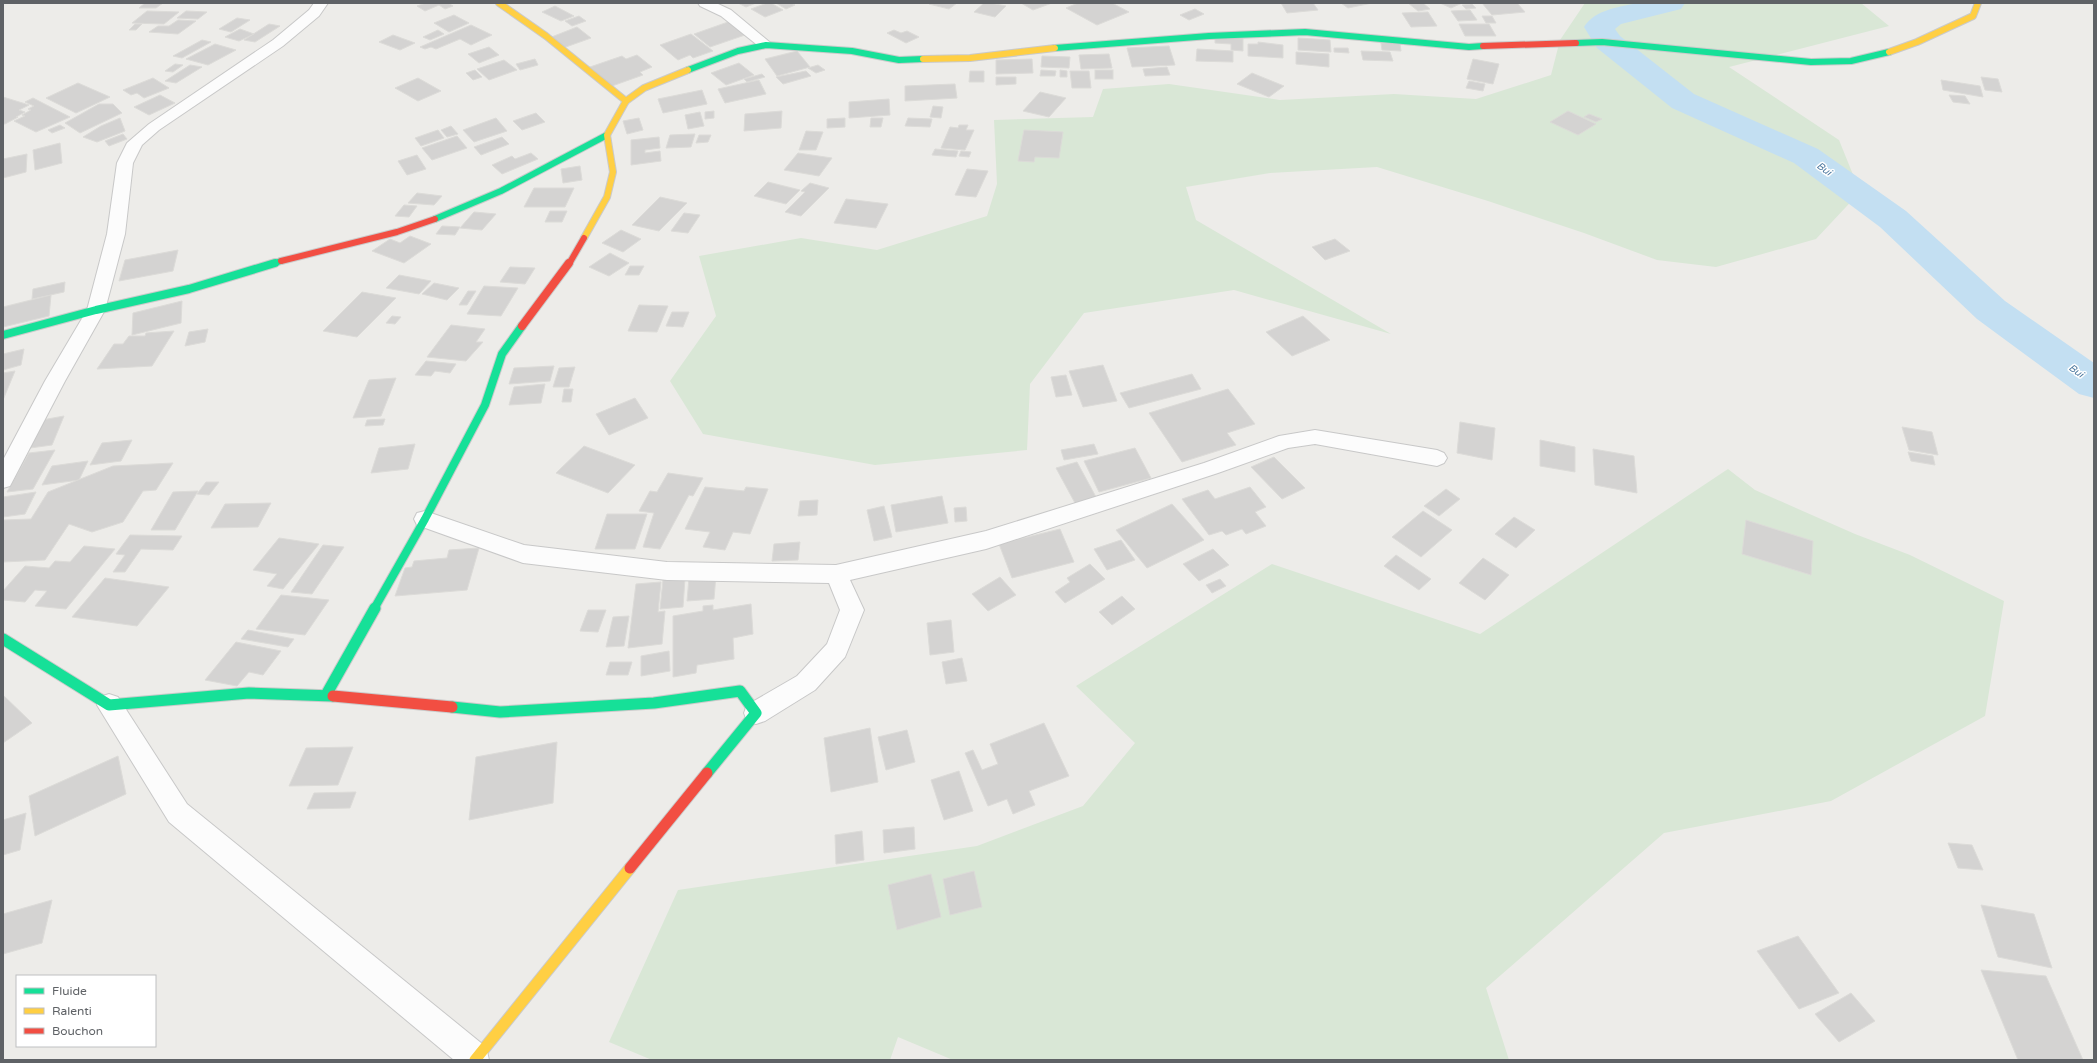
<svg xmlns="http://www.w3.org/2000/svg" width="2097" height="1063" viewBox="0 0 2097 1063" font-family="'Varela Round',sans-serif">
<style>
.green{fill:#d9e7d6}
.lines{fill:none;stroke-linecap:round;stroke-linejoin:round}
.river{fill:#c3dff2;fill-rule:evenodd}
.building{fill:#d4d3d2;stroke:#dcdbd8}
.street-casing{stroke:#c8c8c8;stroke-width:2}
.fast-far2-casing{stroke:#cacaca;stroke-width:8}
.fast-far1-casing{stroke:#cacaca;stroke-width:10}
.fast-casing{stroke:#cacaca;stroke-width:13}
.slow-far1-casing{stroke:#cacaca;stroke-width:8}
.slow-casing{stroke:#cacaca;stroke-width:13}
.jam-far2-casing{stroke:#cacaca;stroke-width:8}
.jam-far1-casing{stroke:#cacaca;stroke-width:10}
.jam-casing{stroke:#cacaca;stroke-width:13}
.street{fill:#fcfcfc;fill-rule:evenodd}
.fast-far2{stroke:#16e098;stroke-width:6}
.fast-far1{stroke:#16e098;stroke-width:8}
.fast{stroke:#16e098;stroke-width:11}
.slow-far1{stroke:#ffcf43;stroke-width:6}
.slow{stroke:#ffcf43;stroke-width:11}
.jam-far2{stroke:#f24e42;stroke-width:6}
.jam-far1{stroke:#f24e42;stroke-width:8}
.jam{stroke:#f24e42;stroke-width:11}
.labels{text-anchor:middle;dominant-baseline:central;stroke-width:3;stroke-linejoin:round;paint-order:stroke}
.far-water-label{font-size:10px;font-style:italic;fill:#4b779e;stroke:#fff}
</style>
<rect width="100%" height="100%" fill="#edece9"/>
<!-- green -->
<g class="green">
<path d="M1585 3H1861L1889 26 1729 67 1839 140 1860 192 1816 239 1716 267 1657 260 1584 233 1488 201 1377 167 1270 173 1186 187 1196 220 1391 334 1234 290 1084 313 1030 384 1027 450 875 465 703 434 670 381 716 316 699 256 801 238 877 250 987 216 997 184 994 120 1093 117 1103 89 1169 84 1280 100 1394 94 1476 99 1551 75 1560 40Z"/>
<path d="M1728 469 1755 490 1855 534 1910 555 2004 601 1985 716 1831 801 1664 833 1486 988 1509 1060H953L898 1037 890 1060H652L609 1042 678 890 977 846 1083 806 1135 743 1076 686 1272 564 1480 634Z"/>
</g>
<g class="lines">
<!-- river -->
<path class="river" d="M1636 3H1685L1681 9 1621 24 1615 29 1620 36 1694 94 1818 149 1906 211 2005 301 2094 363V398L2079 394 1977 319 1880 227 1794 163 1672 108 1597 48 1584 27C1596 9 1617 8 1636 3Z"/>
</g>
<!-- building -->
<g class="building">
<path d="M145 3H163L156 8H139Z"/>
<path d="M426 3H448L453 6 445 9 439 5 425 11 417 6Z"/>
<path d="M738 3H756L746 7Z"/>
<path d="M767 3H771L783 10 765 17 751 9Z"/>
<path d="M776 3H791L795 5 786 9Z"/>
<path d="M931 3H957L949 9 929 4Z"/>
<path d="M984 3H990L1006 6 995 17 974 12Z"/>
<path d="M1021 3H1052L1033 10Z"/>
<path d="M1078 3H1112L1129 12 1097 25 1066 8Z"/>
<path d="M1281 3H1313L1318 10 1287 13Z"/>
<path d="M1341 3H1372L1348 8Z"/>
<path d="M1408 3H1423L1430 9 1418 11Z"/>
<path d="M1440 3H1462L1451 8Z"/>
<path d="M1482 3H1517L1525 12 1492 15Z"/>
<path d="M1472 4 1476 8 1466 9 1462 5Z"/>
<path d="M555 6 574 16 561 21 542 12Z"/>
<path d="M1195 9 1204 14 1189 20 1180 15Z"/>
<path d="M1470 10 1477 20 1458 21 1451 11Z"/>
<path d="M147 11 179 12 164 24 132 23Z"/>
<path d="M186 11 207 12 198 19 177 18Z"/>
<path d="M1428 12 1437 26 1411 27 1402 13Z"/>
<path d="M454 15 469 23 449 32 434 23Z"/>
<path d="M579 16 586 21 572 26 565 21Z"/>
<path d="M1482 16H1492L1496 23H1486Z"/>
<path d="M237 18 250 20 231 32 219 29Z"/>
<path d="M178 20 196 21 178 34 149 32 158 26H169Z"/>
<path d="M728 22 745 35 710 47 694 34Z"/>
<path d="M135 24H142L136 30H129Z"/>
<path d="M269 24 280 26 255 42 244 40Z"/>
<path d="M1459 24H1489L1496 36H1465Z"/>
<path d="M471 25 492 35 471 45 460 39 436 49 431 47 425 49 420 47Z"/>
<path d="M577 27 591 38 563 48 549 38Z"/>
<path d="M240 29 254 34 239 41 225 37Z"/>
<path d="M438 30 444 34 430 40 423 37Z"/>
<path d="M894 30 901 33 907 31 919 37 906 43 887 33Z"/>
<path d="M691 34 713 51 693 58 690 55 678 60 660 45Z"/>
<path d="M393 35 415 43 400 50 379 42Z"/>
<path d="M1215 38 1243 39V51L1231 50V44L1215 43Z"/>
<path d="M1298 38 1330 40 1331 52 1298 50Z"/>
<path d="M202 40 211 42 182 58 173 56Z"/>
<path d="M1258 42 1283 45V58L1248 56V44H1258Z"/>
<path d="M1381 43 1400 44 1401 51 1382 50Z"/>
<path d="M215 44 236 50 208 65 186 59Z"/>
<path d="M1169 46 1175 65 1132 67 1127 48Z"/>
<path d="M489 47 499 55 479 63 468 54Z"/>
<path d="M1334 48H1348L1349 53 1334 52Z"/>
<path d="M1197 49 1233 51V62L1196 61Z"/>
<path d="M797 51 810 67 777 76 765 59Z"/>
<path d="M1361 51 1390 52 1393 61 1363 60Z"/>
<path d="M1296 52 1329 54V67L1296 64Z"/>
<path d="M1109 54 1112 68 1081 69 1079 55Z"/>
<path d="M637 55 652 67 640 72 643 75 612 86 590 67 622 56 626 59Z"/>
<path d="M1042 56 1070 57 1069 68 1041 67Z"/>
<path d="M535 59 538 65 520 70 516 64Z"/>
<path d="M1032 59 1033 73 996 74V60Z"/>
<path d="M1473 59 1499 64 1493 84 1467 79Z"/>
<path d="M504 60 517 70 489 80 477 69Z"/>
<path d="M739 63 754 75 726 85 711 73Z"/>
<path d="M175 64 183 65 173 72 165 71Z"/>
<path d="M190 65 202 67 176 83 165 81Z"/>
<path d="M818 65 825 70 816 73 808 68Z"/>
<path d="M1167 67 1170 75 1145 76 1143 69Z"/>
<path d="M475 70 482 77 473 80 466 73Z"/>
<path d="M1041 70 1056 71 1055 76H1040Z"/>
<path d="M1060 70 1067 71V77H1060Z"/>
<rect x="1095" y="70" width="18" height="9"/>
<path d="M806 71 811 76 783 84 776 77Z"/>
<path d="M970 71H984V82H969Z"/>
<path d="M1070 71H1089L1091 88H1072Z"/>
<path d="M1252 73 1284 86 1269 97 1237 84Z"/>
<path d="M762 74 765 77 747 82 744 79Z"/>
<path d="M996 77H1016V84L996 85Z"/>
<path d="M1981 77 1998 79 2002 92 1985 90Z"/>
<path d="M153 78 169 88 144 98 137 93 131 95 123 90Z"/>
<path d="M418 78 441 91 418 101 395 88Z"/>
<path d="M759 80 766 94 725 103 718 89Z"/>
<path d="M1941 80 1980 86 1983 97 1943 90Z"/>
<path d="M1469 81 1485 84 1483 91 1466 88Z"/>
<path d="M78 83 110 97 76 113 46 98Z"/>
<path d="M955 84 957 98 905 101V86Z"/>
<path d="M702 90 707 104 663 113 658 99Z"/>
<path d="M1040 92 1066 98 1049 117 1023 111Z"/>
<path d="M160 95 175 103 149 115 134 107Z"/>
<path d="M1949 95 1965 96 1970 104 1953 102Z"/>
<path d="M3 97 29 105 19 110 25 112 16 117H18L5 124H3Z"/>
<path d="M33 98 70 117 36 132 14 121 25 116 22 115 31 110 28 109 34 106 25 102Z"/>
<path d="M889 99 890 115 849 118V102Z"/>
<path d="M99 104H113L122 113 80 133 65 123Z"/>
<path d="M933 106 943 107 941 118 930 117Z"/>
<path d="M714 111V118L705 119V112Z"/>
<path d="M782 111 781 128 744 131 745 114Z"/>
<path d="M1568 111 1596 124 1578 135 1550 122Z"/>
<path d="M700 112 704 126 688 129 685 115Z"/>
<path d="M536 113 545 122 522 130 513 121Z"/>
<path d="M1589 114 1602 119 1596 122 1584 117Z"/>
<path d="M120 118 125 131 97 142 83 137 101 126Z"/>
<path d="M496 118 507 131 474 142 463 130Z"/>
<path d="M639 118 643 130 627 134 623 121Z"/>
<path d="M845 118V127L827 128V119Z"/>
<path d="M871 118H883L881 127H870Z"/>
<path d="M908 118 932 119 930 127 905 126Z"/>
<path d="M60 125 65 128 52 133 48 130Z"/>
<path d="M959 125H968L966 130H974L965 150 941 148 950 127 958 128Z"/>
<path d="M451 126 458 134 447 137 441 130Z"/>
<path d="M438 130 444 138 421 146 415 138Z"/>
<path d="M1024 130 1063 132 1059 158 1035 157 1034 162 1018 161Z"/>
<path d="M806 131 823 132 816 150H799Z"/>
<path d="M123 134 127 139 109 146 105 141Z"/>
<path d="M695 134 691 147 666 148 670 135Z"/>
<path d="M699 135H711L708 142 696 143Z"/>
<path d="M457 136 467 148 432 160 422 148Z"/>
<path d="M502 137 509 144 481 155 474 147Z"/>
<path d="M659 137 660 148 645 150V153L660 151 661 161 631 165V140Z"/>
<path d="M60 143 62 163 35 170 33 150Z"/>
<path d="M935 149 958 151 956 157 932 155Z"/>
<path d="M961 151 971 152 969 157 959 156Z"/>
<path d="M531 153 538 159 502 174 492 165 512 156 515 159Z"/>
<path d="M798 153 832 158 819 176 784 170Z"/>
<path d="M27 154 26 172 3 178V159Z"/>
<path d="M417 155 426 169 407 175 398 161Z"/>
<path d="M580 166 582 180 563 183 561 169Z"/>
<path d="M967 169 988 171 976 197 955 195Z"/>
<path d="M768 182 800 190 786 204 754 196Z"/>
<path d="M810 183 829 188 801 216 785 212 805 192 801 191Z"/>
<path d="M534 188H574L565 207H524Z"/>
<path d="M417 193 442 196 434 205 408 203Z"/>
<path d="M660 197 687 203 659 231 632 225Z"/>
<path d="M846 199 888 204 876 228 834 223Z"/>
<path d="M404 205 417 206 409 217 395 216Z"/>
<path d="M550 211H567L562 222H545Z"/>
<path d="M474 212 496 214 482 230 460 228Z"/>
<path d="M684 213 700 215 688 233 671 231Z"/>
<path d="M442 226 460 227 455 235 436 234Z"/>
<path d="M621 230 641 239 623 252 602 243Z"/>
<path d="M410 236 431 244 404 263 372 251 390 239 400 243Z"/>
<path d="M1335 239 1350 251 1325 260 1312 247Z"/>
<path d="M178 250 173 271 119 281 125 260Z"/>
<path d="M610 253 629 263 609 276 589 267Z"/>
<path d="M630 266H644L639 275H625Z"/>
<path d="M510 267 535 268 525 284 500 282Z"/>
<path d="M399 275 431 281 419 294 386 288Z"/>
<path d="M65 282 64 292 32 299 33 289Z"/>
<path d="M434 283 459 288 447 300 422 294Z"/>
<path d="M484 286 518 288 501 316 467 314Z"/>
<path d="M468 291H476L467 305H459Z"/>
<path d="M362 292 396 298 357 337 323 331Z"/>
<path d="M51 295 49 316 3 327V307Z"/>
<path d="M182 301 181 323 132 335 133 313Z"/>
<path d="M639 305 668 306 657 332 628 331Z"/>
<path d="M672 312H689L683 327 666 326Z"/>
<path d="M392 316 401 317 395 324 386 323Z"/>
<path d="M1303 316 1330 340 1292 356 1266 332Z"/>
<path d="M451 325 485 329 476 342H483L466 361 427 357Z"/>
<path d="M208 329 205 342 185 346 189 332Z"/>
<path d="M174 331 152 366 97 369 114 344H123L129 336H145L146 333Z"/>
<path d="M24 349 21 365 3 370V354Z"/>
<path d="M426 361 456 364 450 373 435 371 431 376 415 375Z"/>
<path d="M1103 365 1117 401 1083 407 1069 371Z"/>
<path d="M554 366 550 381 509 384 514 368Z"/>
<path d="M575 367 569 387H553L559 368Z"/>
<path d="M15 371 3 400V373Z"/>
<path d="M1192 374 1201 389 1129 408 1120 393Z"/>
<path d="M1066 375 1072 395 1056 397 1051 377Z"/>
<path d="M396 378 381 416 353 418 369 380Z"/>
<path d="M545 384 541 403 509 405 514 387Z"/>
<path d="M564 389H573L571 402H562Z"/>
<path d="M1228 389 1255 424 1227 433 1236 445 1182 462 1149 413Z"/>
<path d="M635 398 648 418 609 435 596 414Z"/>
<path d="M64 416 52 445 30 448 42 420Z"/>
<path d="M385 419 383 425 365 426 367 420Z"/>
<path d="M1460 422 1495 428 1492 460 1457 453Z"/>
<path d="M1902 427 1932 432 1938 455 1909 450Z"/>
<path d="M132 440 121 461 90 465 102 443Z"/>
<path d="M1540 440 1575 447V472L1540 466Z"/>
<path d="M415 444 408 469 371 473 379 448Z"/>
<path d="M1094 444 1098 454 1064 460 1061 450Z"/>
<path d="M584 446 635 465 608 493 556 473Z"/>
<path d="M1135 448 1151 478 1099 492 1084 461Z"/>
<path d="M1593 449 1634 456 1637 493 1595 485Z"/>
<path d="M55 450 33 489 7 492 29 453Z"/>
<path d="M1908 452 1933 456 1935 465 1911 461Z"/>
<path d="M1274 457 1305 488 1282 499 1251 467Z"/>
<path d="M88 461 79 480 42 485 52 466Z"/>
<path d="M1077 462 1096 497 1075 503 1056 468Z"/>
<path d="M173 463 156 490 143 491 123 522 92 532 69 524 45 560 3 562V520L31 519 48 492 113 466Z"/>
<path d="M668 473 703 478 693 496 689 495 660 549 643 547 654 513 639 511 650 491 657 492Z"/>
<path d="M206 482H219L209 495 197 494Z"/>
<path d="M705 487 744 491 746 487 768 489 750 534 733 532 725 550 703 547 710 532 685 529Z"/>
<path d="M1250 487 1266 507 1255 512 1266 526 1246 534 1242 529 1226 535 1222 531 1209 535 1182 499 1208 490 1215 499Z"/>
<path d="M1446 489 1460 499 1439 516 1424 506Z"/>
<path d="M198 491 175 530H151L173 492Z"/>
<path d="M36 492 25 514 3 517V497Z"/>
<path d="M942 496 948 523 896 532 891 505Z"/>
<path d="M818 500 817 515 798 516 800 501Z"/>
<path d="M271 503 258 527 211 528 225 504Z"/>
<path d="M1172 504 1204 540 1147 568 1116 530Z"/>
<path d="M884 506 892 537 874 541 867 510Z"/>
<path d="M966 507 967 521 955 522 954 508Z"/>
<path d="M1423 511 1452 530 1421 557 1392 537Z"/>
<path d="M607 514H647L635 549H595Z"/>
<path d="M1514 517 1535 530 1516 548 1495 534Z"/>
<path d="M1746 520 1813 541 1811 575 1742 554Z"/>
<path d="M1060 529 1074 562 1012 578 999 544Z"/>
<path d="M130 535 182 536 173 550 141 549 125 572H113L125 555 116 554Z"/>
<path d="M279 538 319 544 283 589 267 586 277 574 253 570Z"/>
<path d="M1121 540 1135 560 1107 570 1094 549Z"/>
<path d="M800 542 798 560 772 561 774 544Z"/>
<path d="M323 545 344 547 312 594 291 592Z"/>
<path d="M84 546 115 549 66 609 35 606 47 591 35 590 25 602 3 600V591L25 566 49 568 55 561 70 562Z"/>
<path d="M479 548 467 590 395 596 405 568 412 567 414 561 447 558 449 550Z"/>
<path d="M1213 549 1229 565 1199 581 1183 564Z"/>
<path d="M1396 555 1431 579 1419 590 1384 566Z"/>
<path d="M1483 558 1509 575 1485 600 1459 583Z"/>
<path d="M1090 564 1105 579 1065 603 1055 592 1070 582 1067 578Z"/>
<path d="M716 575 714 599 687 601 689 578Z"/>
<path d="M1000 577 1016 595 988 611 972 594Z"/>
<path d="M105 578 169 587 137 626 72 617Z"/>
<path d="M685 578 683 607 660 609 663 580Z"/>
<path d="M1220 579 1226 586 1212 593 1206 585Z"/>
<path d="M661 582 658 612 665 611 662 644 628 648 636 584Z"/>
<path d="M281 595 329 600 305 635 256 629Z"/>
<path d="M1122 596 1135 609 1112 625 1099 612Z"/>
<path d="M751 604 753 634 733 638 734 659 697 665 696 673 673 677V616L703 611V606L713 605V610Z"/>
<path d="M588 610H606L598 632 580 631Z"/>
<path d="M629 616 624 646 606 647 613 617Z"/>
<path d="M951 620 954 652 930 655 927 623Z"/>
<path d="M248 630 294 639 288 647 241 639Z"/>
<path d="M236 642 281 651 263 675 249 672 237 686 205 680Z"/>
<path d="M669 651 670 671 641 676V656Z"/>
<path d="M962 658 967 681 946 684 942 662Z"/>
<path d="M610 662H632L628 675H606Z"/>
<path d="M3 695 32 723 3 743Z"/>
<path d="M1044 723 1069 776 1029 791 1035 805 1013 814 1007 799 988 806 965 753 973 750 982 770 998 764 990 744Z"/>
<path d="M870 728 878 782 831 792 824 738Z"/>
<path d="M907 730 915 762 886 770 878 737Z"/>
<path d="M557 742 553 803 469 820 476 757Z"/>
<path d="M353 747 338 785 289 786 306 748Z"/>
<path d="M118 756 126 794 35 836 29 796Z"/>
<path d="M959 771 973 811 944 820 931 780Z"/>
<path d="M356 792 350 808 307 809 314 793Z"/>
<path d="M26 813 20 850 3 855V820Z"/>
<path d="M914 827 915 849 884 853 883 830Z"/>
<path d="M862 831 864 860 836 864 835 835Z"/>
<path d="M1948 843 1972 845 1983 870 1958 868Z"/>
<path d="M974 871 982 907 950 915 943 879Z"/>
<path d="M931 874 941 917 897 930 888 885Z"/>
<path d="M52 900 42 943 3 954V914Z"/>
<path d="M1981 905 2034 914 2052 968 1998 957Z"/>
<path d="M1798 936 1839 993 1799 1009 1757 951Z"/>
<path d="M1981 970 2046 976 2083 1060H2018Z"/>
<path d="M1851 993 1875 1021 1839 1042 1815 1014Z"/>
</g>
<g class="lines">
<!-- street casing -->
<g class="street-casing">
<g id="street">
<path d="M314 3H328L319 16 283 46 159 130 142 145 133 163 125 234 105 310 65 381 10 486 3 488V460L45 381 87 310 107 234 117 163 127 143 149 124 273 40 309 10Z"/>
<path d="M698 3H716L731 10 773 45 771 48H761L721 16 700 6Z"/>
<path d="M1315 430 1437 450 1444 453 1447 458 1444 463 1437 466 1315 444 1288 448 1218 473 986 549 850 580 864 610 845 657 815 690 765 721 756 724 747 721 744 713 747 705 797 676 827 644 840 610 829 583 667 580 523 563 417 525 414 519 417 513 425 511 524 545 667 562 836 565 986 531 1204 463 1279 436Z"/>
<path d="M109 694 118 697 187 804 486 1047 489 1060H454L169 822 97 705 100 697Z"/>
</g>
</g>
<!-- fast-far2 casing -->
<g class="fast-far2-casing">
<g id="fast-far2">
<path d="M1576 43 1602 42 1811 62 1851 61 1889 52"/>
<path d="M1055 48 1209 36 1305 32 1469 47 1483 46"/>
<path d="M688 70 738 51 766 45 852 51 899 60 923 59"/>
<path d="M435 219 501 191 607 135"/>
<path d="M272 264 281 261"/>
</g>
</g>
<!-- fast-far1 casing -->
<g class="fast-far1-casing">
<g id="fast-far1">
<path d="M3 335 96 310 189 289 275 263"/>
<path d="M374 609 425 519 485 405 502 354 522 326"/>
</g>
</g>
<!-- fast casing -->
<g class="fast-casing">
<g id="fast">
<path d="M3 639 109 705 249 693 333 696"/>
<path d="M326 695 375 608"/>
<path d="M452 707 500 712 654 703 740 691 756 713 707 773"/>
</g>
</g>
<!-- slow-far1 casing -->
<g class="slow-far1-casing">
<g id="slow-far1">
<path d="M499 3 546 36 626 101"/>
<path d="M1889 52 1917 42 1973 16 1978 3"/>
<path d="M923 59 970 58 1055 48"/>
<path d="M584 238 607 197 613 172 607 135 626 101 644 88 688 70"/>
</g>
</g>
<!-- slow casing -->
<g class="slow-casing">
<path id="slow" d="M475 1060 630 868"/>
</g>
<!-- jam-far2 casing -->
<g class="jam-far2-casing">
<g id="jam-far2">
<path d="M1483 46 1576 43"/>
<path d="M281 261 397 232 435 219"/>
<path d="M569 264 584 238"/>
</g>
</g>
<!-- jam-far1 casing -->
<g class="jam-far1-casing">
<path id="jam-far1" d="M522 326 569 263"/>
</g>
<!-- jam casing -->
<g class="jam-casing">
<g id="jam">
<path d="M333 696 452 707"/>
<path d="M630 868 707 773"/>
</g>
</g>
<!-- street -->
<use href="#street" class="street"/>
<!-- fast-far2 -->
<use href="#fast-far2" class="fast-far2"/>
<!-- fast-far1 -->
<use href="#fast-far1" class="fast-far1"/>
<!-- fast -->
<use href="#fast" class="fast"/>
<!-- slow-far1 -->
<use href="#slow-far1" class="slow-far1"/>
<!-- slow -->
<use href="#slow" class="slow"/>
<!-- jam-far2 -->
<use href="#jam-far2" class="jam-far2"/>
<!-- jam-far1 -->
<use href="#jam-far1" class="jam-far1"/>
<!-- jam -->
<use href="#jam" class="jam"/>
</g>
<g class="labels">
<!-- far-water labels -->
<g class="far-water-label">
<text transform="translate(1824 169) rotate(36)">Bui</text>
<text transform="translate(2076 371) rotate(36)">Bui</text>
</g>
</g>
<!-- border -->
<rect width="2097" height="1063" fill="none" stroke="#5f6266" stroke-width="8"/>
<!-- legend -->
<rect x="16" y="975" width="140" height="72" fill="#ffffff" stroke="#bfc0c2"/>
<rect x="24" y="988" width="20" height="6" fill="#16e098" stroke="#bfc0c2"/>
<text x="52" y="995" font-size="12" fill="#5f6266">Fluide</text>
<rect x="24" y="1008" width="20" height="6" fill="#ffcf43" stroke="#bfc0c2"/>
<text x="52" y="1015" font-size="12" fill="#5f6266">Ralenti</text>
<rect x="24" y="1028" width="20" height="6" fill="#f24e42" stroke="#bfc0c2"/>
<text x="52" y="1035" font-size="12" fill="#5f6266">Bouchon</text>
</svg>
